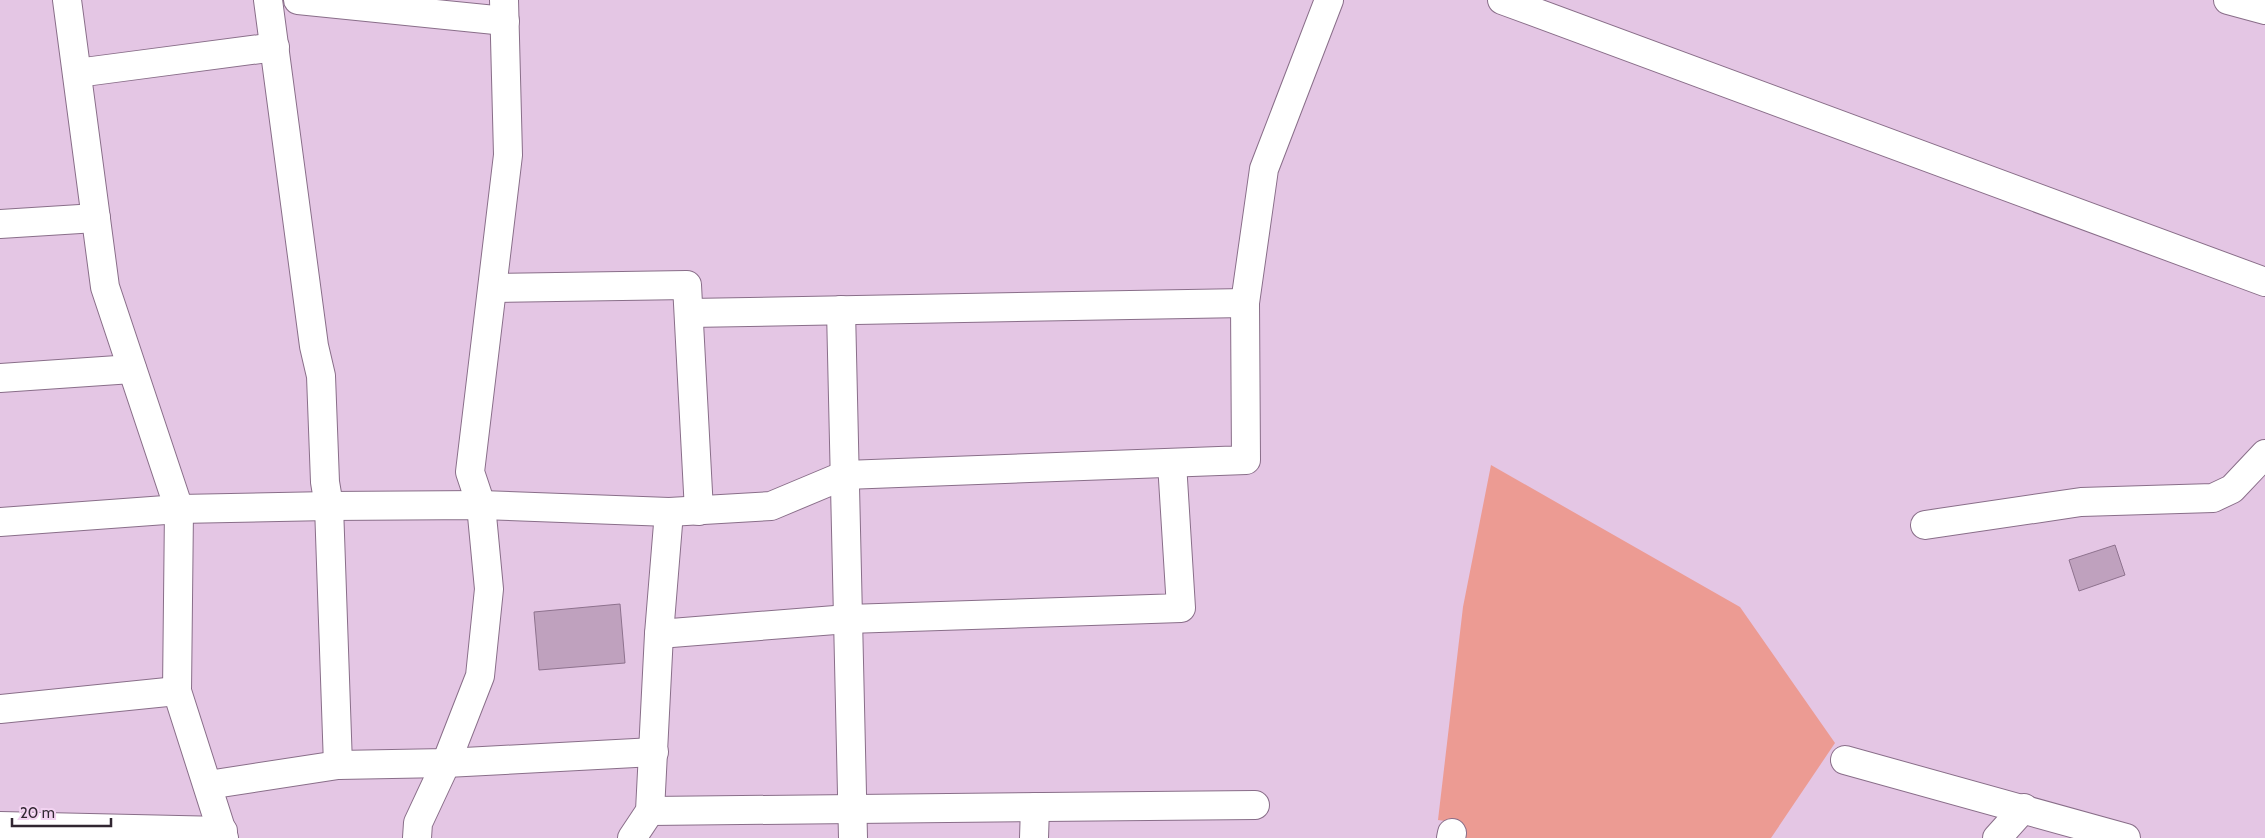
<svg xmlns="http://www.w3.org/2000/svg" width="2265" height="838" viewBox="0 0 2265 838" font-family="Cabin,sans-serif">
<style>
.green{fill:#ec9b93}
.building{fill:#bfa1be;stroke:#8e728e}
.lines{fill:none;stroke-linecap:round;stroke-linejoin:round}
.minor-casing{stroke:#896e89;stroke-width:30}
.minor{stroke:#fff;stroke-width:28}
</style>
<rect width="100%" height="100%" fill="#e4c6e4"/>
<!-- green -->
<path class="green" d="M1491 465 1740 607 1835 743 1771 838H1461V823L1438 820 1463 607Z"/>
<!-- building -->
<g class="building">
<path d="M2115 545 2125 575 2079 591 2069 560Z"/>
<path d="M620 604 625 663 539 670 534 612Z"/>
</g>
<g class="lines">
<!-- minor casing -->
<g class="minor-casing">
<g id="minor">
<path d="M67 0 105 287 179 509 177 691 224 838"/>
<path d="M268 0 314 346 321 376 325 482 329 506 338 765"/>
<path d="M298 0 505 21"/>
<path d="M1502 0 2265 282"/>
<path d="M2228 0 2265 10"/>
<path d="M77 73 275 47"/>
<path d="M0 224 96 218"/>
<path d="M493 288 687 285 699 511"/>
<path d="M841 310 853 838"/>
<path d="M689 313 1245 303"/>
<path d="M0 378 132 369"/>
<path d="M0 522 179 509 329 506 481 505 669 512 771 506 845 475 1246 460 1245 303 1264 169 1329 0"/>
<path d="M1925 525 2081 502 2213 498 2232 489 2265 454"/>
<path d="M659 634 848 619 1181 608 1172 463"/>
<path d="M0 709 177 691"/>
<path d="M1845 760 2126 838"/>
<path d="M208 785 338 765 446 763 654 752"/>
<path d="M650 811 1255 805"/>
<path d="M0 826 223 831"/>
<path d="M417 838 418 823 446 763 480 676 489 589 481 505 470 472 508 155 504 0"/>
<path d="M632 838 650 811 659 634 669 512"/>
<path d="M1034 838 1035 807"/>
<path d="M1451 838 1452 833"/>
<path d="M1997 838 2024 808"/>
</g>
</g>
<!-- minor -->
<use href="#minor" class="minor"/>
</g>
<!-- scale -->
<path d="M12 818v8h99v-8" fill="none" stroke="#312631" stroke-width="2.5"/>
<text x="20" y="818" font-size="15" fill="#312631" stroke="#f2d3f1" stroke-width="4" paint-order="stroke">20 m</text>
</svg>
